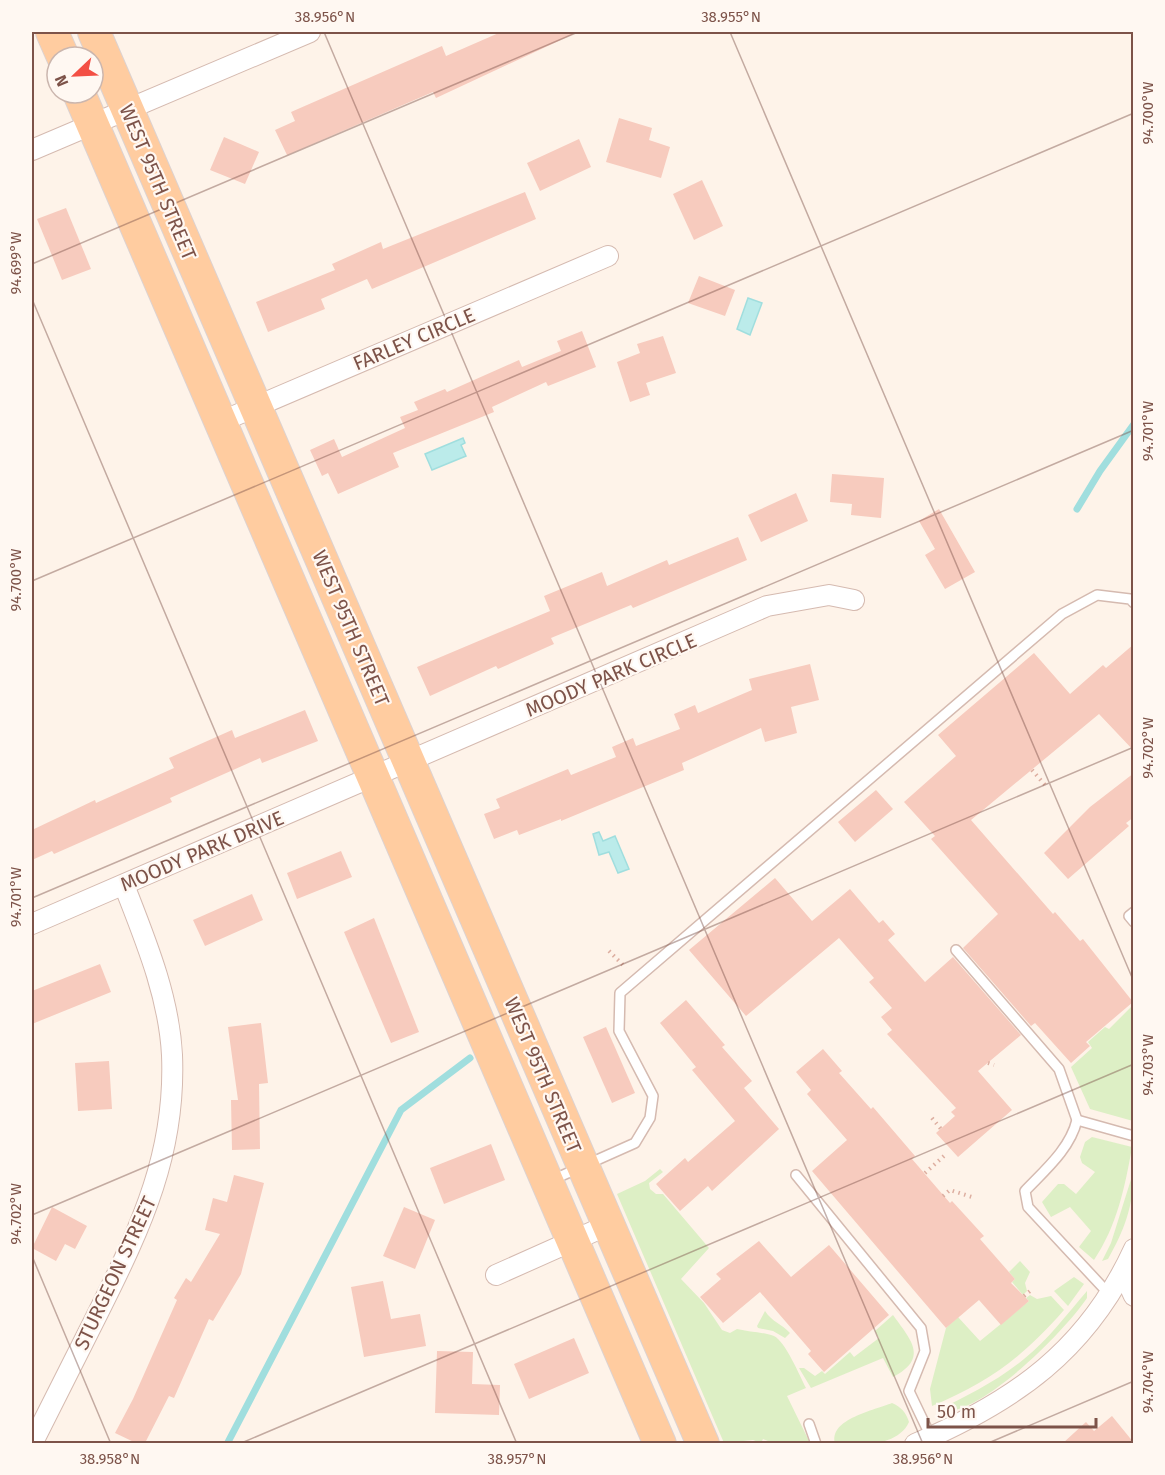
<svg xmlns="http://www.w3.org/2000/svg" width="1165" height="1475" viewBox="0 0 1165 1475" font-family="'Fira Sans',sans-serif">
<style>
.green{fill:#ddefc5}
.water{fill:#bbebea;stroke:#a0dede;stroke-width:1.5}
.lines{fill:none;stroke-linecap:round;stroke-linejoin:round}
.stream{stroke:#a0dede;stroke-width:7}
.building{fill:#f7cbbe}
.lane-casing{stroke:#d5bab0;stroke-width:12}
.street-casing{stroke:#d5bab0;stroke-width:22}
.primary-casing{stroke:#ddd2d0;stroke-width:34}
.path{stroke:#ddaea0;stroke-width:4;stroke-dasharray:1.5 4.5;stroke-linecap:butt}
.lane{stroke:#fff;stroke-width:9}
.street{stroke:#fff;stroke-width:20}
.primary{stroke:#ffcca0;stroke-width:32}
.ticks{fill:none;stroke:#7d5349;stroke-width:1.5;stroke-opacity:0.45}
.labels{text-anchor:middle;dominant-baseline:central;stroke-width:4.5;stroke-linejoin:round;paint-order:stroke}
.street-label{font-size:20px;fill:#7d5349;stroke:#fff8f2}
.neatline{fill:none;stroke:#7d5349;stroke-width:2}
.ticks-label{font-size:15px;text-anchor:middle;fill:#7d5349}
</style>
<rect width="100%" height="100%" fill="#fef3e9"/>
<!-- green -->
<g class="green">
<path d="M1133 1005V1121L1090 1109 1071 1067 1092 1048 1088 1042 1105 1027 1109 1029Z"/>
<path d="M1092 1137 1132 1147C1125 1187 1117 1226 1094 1260L1079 1247 1091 1231 1070 1207 1051 1217 1042 1202 1058 1184H1064L1076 1194 1095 1172 1082 1163 1080 1157 1085 1142Z"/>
<path d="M660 1169 663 1172 649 1183 650 1189 656 1194H663L709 1248 681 1279 704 1303 722 1330 730 1333 737 1329C749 1332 763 1332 774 1336 785 1341 800 1376 806 1388L787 1396 810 1443H767L768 1441 763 1439 761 1443 753 1440 724 1443 617 1194 645 1181Z"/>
<path d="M1133 1173C1134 1205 1124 1231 1108 1259L1102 1261 1111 1243Z"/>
<path d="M1020 1261 1030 1272 1025 1283 1027 1291 1023 1295 1012 1282 1015 1279 1009 1272Z"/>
<path d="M1074 1277 1084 1284 1068 1306 1054 1291Z"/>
<path d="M1087 1291V1298C1066 1330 976 1422 936 1411 967 1396 997 1381 1024 1359 1048 1340 1067 1314 1087 1291Z"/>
<path d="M1030 1295 1037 1299 1051 1296 1064 1310C1023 1357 989 1382 932 1406L930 1389 946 1328 958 1317 980 1341 1029 1301 1026 1298Z"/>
<path d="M765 1311C772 1322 782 1324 790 1333L785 1338 773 1331 758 1328 757 1326Z"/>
<path d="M893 1315C910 1339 930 1358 893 1377L883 1358 811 1388 799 1368H804L815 1376 822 1371 825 1374 850 1352 854 1357 879 1338 875 1331Z"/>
<path d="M892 1403C901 1407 906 1412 909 1422 898 1447 857 1446 835 1443 829 1419 875 1410 892 1403Z"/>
</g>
<!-- water -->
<g class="water">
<path d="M748 298 762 303 750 335 737 329Z"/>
<path d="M463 438 465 443 461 445 466 456 432 470 425 454Z"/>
<path d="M599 832 603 841 615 836 629 869 618 873 609 852 599 855 593 834Z"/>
</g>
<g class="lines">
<!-- stream -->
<g class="stream">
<path d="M1077 509 1100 471 1134 424"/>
<path d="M227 1444 401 1110 470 1058"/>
</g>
</g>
<!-- building -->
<g class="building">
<path d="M501 32H578L436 98 433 92 287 155 275 130 295 121 291 112 442 46 446 56Z"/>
<path d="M619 118 652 128 649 140 670 147 661 178 606 162Z"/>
<path d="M224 137 259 152 245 184 210 170Z"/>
<path d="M579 139 591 167 540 191 527 163Z"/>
<path d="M702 180 723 226 694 240 673 194Z"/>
<path d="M525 192 536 219 372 289 367 279 321 299 325 309 268 332 256 302 335 270 332 264 381 242 383 249Z"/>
<path d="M66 208 91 269 62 280 37 219Z"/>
<path d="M699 276 735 290 725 316 688 303Z"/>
<path d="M582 331 596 367 548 386 546 382 492 407 494 412 393 453 399 467 338 494 328 473 322 476 310 450 334 439 342 457 405 428 400 417 418 410 414 402 445 389 447 392 519 360 522 367 561 351 557 341Z"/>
<path d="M663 336 676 373 646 383 650 395 630 402 617 362 640 353 637 344Z"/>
<path d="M832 474 884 478 881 518 851 515 852 504 830 502Z"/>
<path d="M796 493 808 521 761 542 748 515Z"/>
<path d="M939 509 975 572 945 589 925 555 935 549 919 521Z"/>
<path d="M738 537 747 560 633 608 631 605 551 638 554 644 498 669 496 666 430 696 417 667 550 611 544 596 602 572 607 586 667 560 669 565Z"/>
<path d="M1134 644V751L1099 714 971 820 1053 914 1055 912 1080 941 1083 939 1133 1002 1086 1042 1090 1046 1071 1063 1035 1023 1031 1026 963 948 998 914 931 839 935 836 904 802 956 756 938 735 1034 653 1070 694 1103 665 1106 668Z"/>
<path d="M810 664 819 700 791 707 797 733 765 742 761 728 682 763 684 770 619 797 561 821V819L519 835 517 830 494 839 484 814 500 808 496 799 568 769 571 775 616 757 612 747 633 738 636 746 680 729 674 714 695 705 698 713 752 690 749 679Z"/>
<path d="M305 710 318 741 262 763 260 758 170 798 172 802 54 854 52 851 32 860V830L95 800 96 803 174 768 169 758 232 730 235 738Z"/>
<path d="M1134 773V817L1126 823 1129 826 1068 879 1044 853 1090 807Z"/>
<path d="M876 790 893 809 855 842 838 822Z"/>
<path d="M341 851 352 877 297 899 287 873Z"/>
<path d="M775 878 812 921 850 889 879 923 883 920 895 934 888 940 925 982 953 957 1021 1035 978 1071 1012 1110 958 1157 936 1133 955 1116 951 1112 956 1108 887 1034 892 1030 881 1017 892 1008 869 982 874 978 839 938 746 1016 689 950Z"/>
<path d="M252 894 263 920 205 946 193 920Z"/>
<path d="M374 918 419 1032 391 1043 344 932Z"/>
<path d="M100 964 111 992 32 1024V991Z"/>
<path d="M686 1000 725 1045 722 1047 752 1081 744 1088 779 1129 712 1191 708 1186 680 1211 656 1184 685 1158 688 1162 735 1121 692 1070 696 1067 660 1023Z"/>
<path d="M261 1023 268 1083 259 1084 260 1149 232 1150 231 1100H238L228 1027Z"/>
<path d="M606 1027 635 1093 612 1103 583 1037Z"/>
<path d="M823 1049 842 1071 839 1073 871 1109 873 1107 915 1156 912 1159 950 1203 952 1201 984 1236 980 1239 1015 1279 1011 1283 1029 1301 1001 1325 979 1300 946 1328 812 1171 847 1140 807 1094 811 1090 796 1072Z"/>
<path d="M109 1061 112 1109 78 1111 75 1063Z"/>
<path d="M491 1144 505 1180 444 1204 430 1168Z"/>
<path d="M234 1175 264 1183 241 1274 213 1321 209 1319 174 1398 169 1396 145 1443H136L115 1433 133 1399 177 1300 174 1298 186 1278 191 1282 220 1234 205 1230 213 1198 227 1202Z"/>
<path d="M52 1207 87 1226 75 1249 65 1244 56 1261 32 1248Z"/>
<path d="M404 1207 435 1220 415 1269 383 1256Z"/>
<path d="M759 1241 791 1277 829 1245 889 1315 824 1372 808 1354 811 1351 760 1292 723 1323 700 1297 721 1279 716 1274Z"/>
<path d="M383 1281 391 1319 420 1314 426 1346 364 1357 351 1287Z"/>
<path d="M574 1338 589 1373 529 1399 514 1364Z"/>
<path d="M437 1351 473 1352 472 1384 500 1385 499 1415 435 1413Z"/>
<path d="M1112 1416 1134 1443H1063L1086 1422 1094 1431Z"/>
</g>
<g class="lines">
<!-- lane casing -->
<g class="lane-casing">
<g id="lane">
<path d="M1134 912 1129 916 1134 922"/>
<path d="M956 950 1059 1069 1077 1120"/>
<path d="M796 1175 921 1328 925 1351 909 1391 931 1437"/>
<path d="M552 1180 635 1143 650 1118 653 1096 619 1031 620 993 1062 614 1097 595 1130 599 1134 603"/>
<path d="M1109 1294 1028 1207 1025 1191C1045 1170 1070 1149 1077 1120L1134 1136"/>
<path d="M809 1424 816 1444"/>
</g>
</g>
<!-- street casing -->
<g class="street-casing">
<g id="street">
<path d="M32 150 310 32"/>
<path d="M220 422 608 256"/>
<path d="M32 924 767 606 829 595 854 600"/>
<path d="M1123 1272 1134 1296"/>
<path d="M496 1275 608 1225"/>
<path d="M32 1444C55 1399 77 1354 100 1309 142 1225 176 1152 172 1055 169 996 145 939 124 885"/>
<path d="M915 1444C1015 1401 1087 1351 1134 1249"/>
</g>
</g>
<!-- primary casing -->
<g class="primary-casing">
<g id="primary">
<path d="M52 32 63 57"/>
<path d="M94 32 703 1444"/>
<path d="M79 93 660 1444"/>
</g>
</g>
<!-- path -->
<g class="path">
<path d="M1032 770 1045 785"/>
<path d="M609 951 626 968"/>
<path d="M988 1063 994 1065"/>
<path d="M932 1118 941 1129"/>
<path d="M925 1173 945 1155"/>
<path d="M943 1196 950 1190 972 1197"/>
<path d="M1024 1296 1030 1291"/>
</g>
<!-- lane -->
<use href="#lane" class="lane"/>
<!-- street -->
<use href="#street" class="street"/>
<!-- primary -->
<use href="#primary" class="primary"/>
</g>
<!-- ticks -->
<path class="ticks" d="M324 32 923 1444M730 32 1134 982M32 264 578 32M32 299 517 1444M32 581 1134 113M32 898 1134 430M32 1215 1134 747M32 1256 111 1444M239 1444 1134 1064M986 1444 1134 1381"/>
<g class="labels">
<!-- street labels -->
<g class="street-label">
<text transform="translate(158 182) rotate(67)">WEST 95TH STREET</text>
<text transform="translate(414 339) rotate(-23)">FARLEY CIRCLE</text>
<text transform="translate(351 628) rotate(67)">WEST 95TH STREET</text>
<text transform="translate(611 675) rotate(-23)">MOODY PARK CIRCLE</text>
<text transform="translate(202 851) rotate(-23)">MOODY PARK DRIVE</text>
<text transform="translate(543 1075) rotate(67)">WEST 95TH STREET</text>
<text transform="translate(115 1273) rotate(-65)">STURGEON STREET</text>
</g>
</g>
<!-- border -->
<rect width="1165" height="1475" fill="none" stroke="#fff8f2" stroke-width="66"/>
<!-- north arrow -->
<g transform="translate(75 75) rotate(247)"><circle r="28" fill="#fff8f2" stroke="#cbb6ae" stroke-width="1.5"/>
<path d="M0-4.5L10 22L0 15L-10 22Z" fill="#f34f44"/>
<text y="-9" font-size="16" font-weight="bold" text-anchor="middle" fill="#7d5349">N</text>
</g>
<!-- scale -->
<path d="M928 1418v9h168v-9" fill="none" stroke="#7d5349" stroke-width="3"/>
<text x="937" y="1418" font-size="18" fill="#7d5349" stroke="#fff8f2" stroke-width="4.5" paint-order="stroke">50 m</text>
<rect x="33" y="33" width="1099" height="1409" class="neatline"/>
<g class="ticks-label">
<text x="325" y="22">38.956°N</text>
<text x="731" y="22">38.955°N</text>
<text transform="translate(1148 113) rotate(-90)" y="5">94.700°W</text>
<text transform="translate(16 263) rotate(-90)" y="5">94.699°W</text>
<text transform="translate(1148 431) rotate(-90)" y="5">94.701°W</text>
<text transform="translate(16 580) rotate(-90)" y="5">94.700°W</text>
<text transform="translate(1148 748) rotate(-90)" y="5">94.702°W</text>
<text transform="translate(16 897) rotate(-90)" y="5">94.701°W</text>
<text transform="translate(1148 1065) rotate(-90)" y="5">94.703°W</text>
<text transform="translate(16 1214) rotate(-90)" y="5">94.702°W</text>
<text transform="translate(1148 1382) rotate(-90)" y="5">94.704°W</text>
<text x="110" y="1464">38.958°N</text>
<text x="517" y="1464">38.957°N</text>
<text x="923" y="1464">38.956°N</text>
</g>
</svg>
